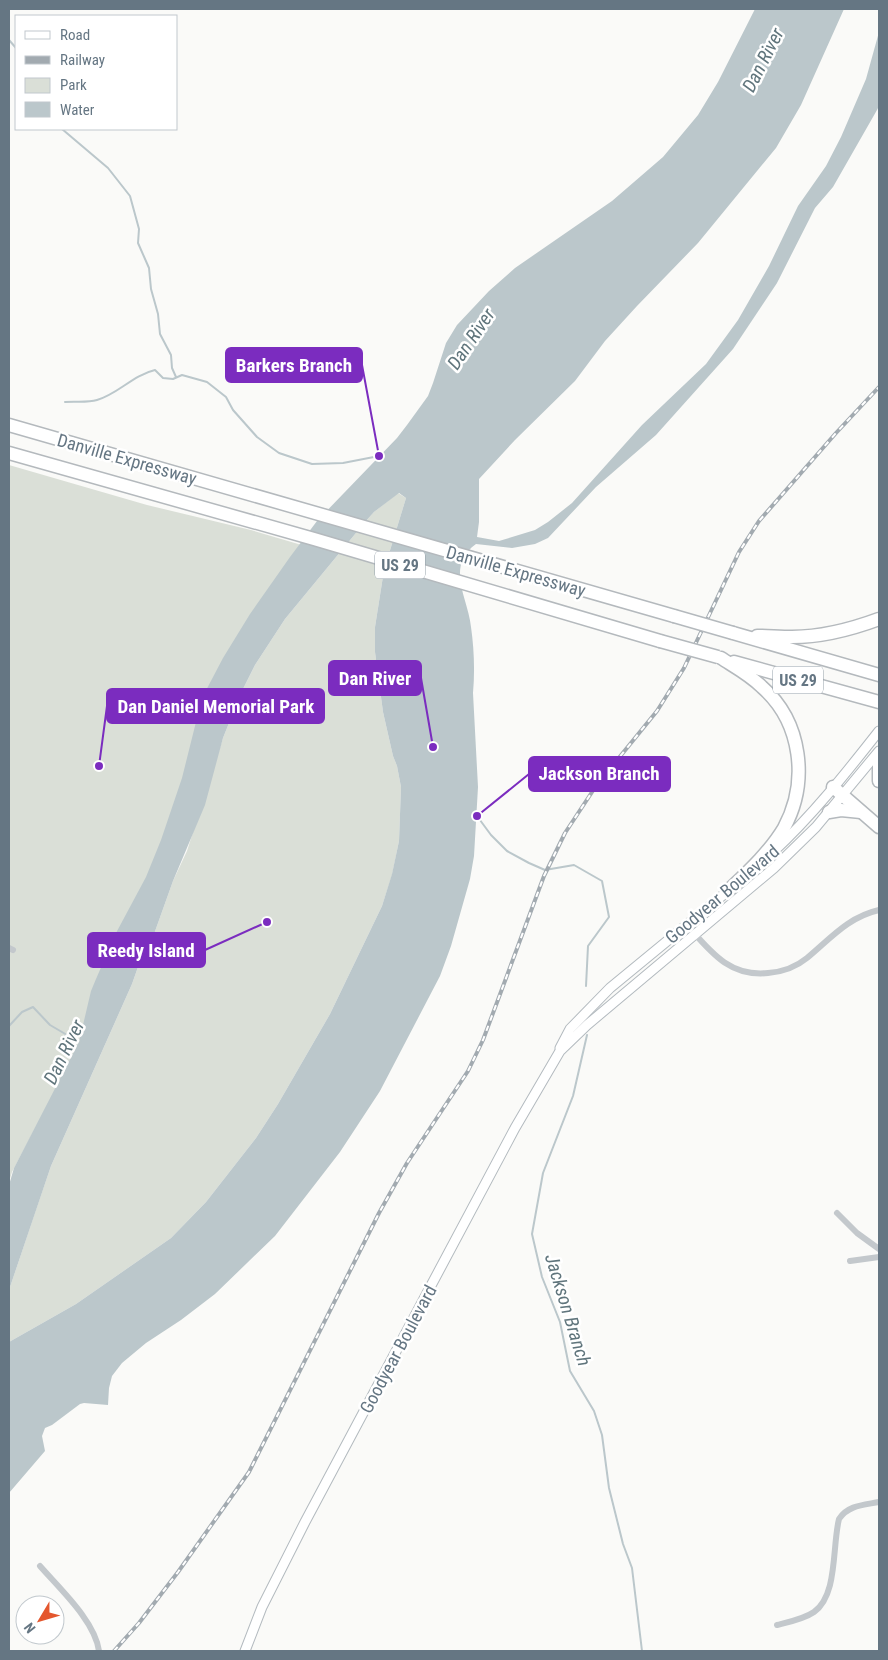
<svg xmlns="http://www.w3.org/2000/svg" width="888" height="1660" viewBox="0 0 888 1660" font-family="'Roboto Condensed',sans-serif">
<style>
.green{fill:#dadfd7}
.water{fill:#bbc7cb}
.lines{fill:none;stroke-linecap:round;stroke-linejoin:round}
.stream{stroke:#bbc7cb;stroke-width:2}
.secondary-casing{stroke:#b3babf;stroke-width:11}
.highway-casing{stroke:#b4b9bd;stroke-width:15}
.street{stroke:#c3c8cc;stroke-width:6}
.secondary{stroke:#fff;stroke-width:9}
.highway{stroke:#fff;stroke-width:12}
.rail-casing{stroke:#a2aab0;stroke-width:4}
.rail{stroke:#fff;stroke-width:2;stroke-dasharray:5.5;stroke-linecap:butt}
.highway-bridge-casing{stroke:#b4b9bd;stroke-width:15;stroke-linecap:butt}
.highway-bridge{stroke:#fff;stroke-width:12}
.labels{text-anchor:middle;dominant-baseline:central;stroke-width:5;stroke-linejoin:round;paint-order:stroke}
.shield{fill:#fff;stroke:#939fa8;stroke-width:1}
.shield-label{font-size:16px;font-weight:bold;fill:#657683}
.street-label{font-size:18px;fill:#657683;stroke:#fff}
.water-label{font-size:19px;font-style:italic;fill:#60757c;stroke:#fff}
.leader{fill:none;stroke:#7b2cbf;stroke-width:2}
.callout-dot{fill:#7b2cbf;stroke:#fff;stroke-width:2}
.callout{fill:#7b2cbf;stroke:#7b2cbf;stroke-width:2}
.callout-label{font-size:19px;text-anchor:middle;font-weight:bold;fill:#fff}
</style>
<rect width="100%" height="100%" fill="#fafaf8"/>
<!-- green -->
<g class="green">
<path d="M9 465 147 505 251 530 305 546 170 825 81 1041 12 1172 9 1182Z"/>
<path d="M398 493 406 498 384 570 375 627V652L383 712 393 756 397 766 401 787 399 841 392 875 382 906 330 1014 278 1104 256 1138 206 1202 171 1238 76 1304 9 1342V1290L39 1201 51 1166 132 984 144 950 150 944 153 937 173 881 187 851 223 738 241 693 255 665 285 619 365 522 374 512Z"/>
</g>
<!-- water -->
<path class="water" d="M755 9H844L801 105 776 148 698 243 637 306 605 341 575 381 515 440 479 479V522L477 537 499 541 535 530 548 522 572 503 642 425 706 364 738 320 769 266 798 206 826 166 841 137 866 79 879 32V106L877 110 833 187 815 208 777 283 733 349 656 435 596 487 548 538 535 544 512 548 476 544C445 566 468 598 471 627 474 648 475 671 473 693L478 787 474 856 470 879 451 946 440 976 380 1091 340 1152 275 1236 215 1294 181 1320 146 1343 122 1363 112 1376 109 1388 108 1405 84 1403 80 1404 52 1425 45 1428 42 1436 45 1451 9 1493V1342L76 1304 171 1238 206 1202 256 1138 278 1104 330 1014 382 906 392 874 399 841 401 787 397 766 393 756 383 712 375 652V627L384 570 406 498 399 493 374 512 365 522 285 619 255 665 241 693 223 738 205 805 173 881 153 937 150 944 144 950 132 984 51 1166 9 1290V1185L14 1168 79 1042 91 991 96 979 116 933 146 877 161 840 182 778 202 698 223 658 250 614 290 557 317 521 397 438 407 425 428 396 433 383 446 343 457 325 489 291 515 268 612 201 663 157 698 115 718 82Z"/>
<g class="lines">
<!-- stream -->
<g class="stream">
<path d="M9 40 16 48"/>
<path d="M62 129 108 168 130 196 139 229 138 243 149 268 151 289 158 314 160 334 171 355 172 368 176 377"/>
<path d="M65 402C75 401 87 403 97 400 118 394 133 375 155 370L163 378 173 379 182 375 207 382 226 397 233 410 257 437 279 453 312 464 343 463 379 456 381 458"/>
<path d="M475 817 477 816 491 835 507 851 529 863 545 870 574 865 602 881 609 917 588 946 586 986"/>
<path d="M9 1026 22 1012 33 1007 50 1025 79 1042 81 1041"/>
<path d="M587 1035 573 1096 543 1173 532 1234 542 1277 560 1322 570 1371 594 1411 602 1435 609 1488 623 1544 632 1568 642 1651"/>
</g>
<!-- secondary casing -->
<g class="secondary-casing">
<g id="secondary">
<path d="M772 853C812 816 846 773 879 731"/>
<path d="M560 1048 570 1029 610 988 734 886"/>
<path d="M245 1651 262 1607 305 1522 515 1128 560 1051 587 1025 774 868 816 827 879 751"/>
</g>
</g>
<!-- highway casing -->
<g class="highway-casing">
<g id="highway">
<path d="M9 425 674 616"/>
<path d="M9 453 314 539 660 641"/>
<path d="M733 633 879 675"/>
<path d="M757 636C768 636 780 637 792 637 821 637 852 629 879 619"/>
<path d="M721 658C735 667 750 675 762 687 802 722 809 782 784 828 771 850 750 870 731 888"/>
<path d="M734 662 879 702"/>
<path d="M879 763V781"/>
<path d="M833 787 879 827"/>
<path d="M829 812 841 810 861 812"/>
</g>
</g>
<!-- street -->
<g class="street">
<path d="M687 925C710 951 729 977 768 973 782 972 796 967 807 958 830 939 848 917 879 910"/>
<path d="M9 948 13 950"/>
<path d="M837 1213 857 1233 879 1249"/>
<path d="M850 1261 879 1257"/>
<path d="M40 1566C60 1589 95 1621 99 1651"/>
<path d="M777 1625C789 1622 804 1619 814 1612 838 1595 832 1547 839 1519 848 1505 864 1505 879 1502"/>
</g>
<!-- secondary -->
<use href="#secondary" class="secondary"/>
<!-- highway -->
<use href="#highway" class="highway"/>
<!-- rail casing -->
<g class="rail-casing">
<path id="rail" d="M114 1651 139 1623 178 1572 249 1472 379 1213 407 1163 468 1071 483 1040 544 876 565 833 596 786 657 711 684 668 739 552 759 521 836 433 879 387"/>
</g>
<!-- rail -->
<use href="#rail" class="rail"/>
<!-- highway-bridge casing -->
<g class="highway-bridge-casing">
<g id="highway-bridge">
<path d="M674 616 733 633"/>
<path d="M660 641 718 657"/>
</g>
</g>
<!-- highway-bridge -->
<use href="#highway-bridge" class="highway-bridge"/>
</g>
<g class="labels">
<!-- shield labels -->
<g class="shield">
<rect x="375" y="551.5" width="50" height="27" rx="4"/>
<rect x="773" y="666.5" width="50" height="27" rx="4"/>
</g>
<g class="shield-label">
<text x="400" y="565">US 29</text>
<text x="798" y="680">US 29</text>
</g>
<!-- street labels -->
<g class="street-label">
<text transform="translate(127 459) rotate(16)">Danville Expressway</text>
<text transform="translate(516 571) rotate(16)">Danville Expressway</text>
<text transform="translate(722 894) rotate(-40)">Goodyear Boulevard</text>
<text transform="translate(398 1349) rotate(-62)">Goodyear Boulevard</text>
</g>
<!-- water labels -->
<g class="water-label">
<text transform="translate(763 60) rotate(-63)">Dan River</text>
<text transform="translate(471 339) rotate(-56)">Dan River</text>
<text transform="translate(64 1052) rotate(-64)">Dan River</text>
<text transform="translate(568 1310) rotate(73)">Jackson Branch</text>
</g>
</g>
<!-- callouts -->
<path class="leader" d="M379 456L362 365M433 747L421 678M99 766L107 706M477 816L529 774M267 922L205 950"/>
<g class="callout-dot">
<circle cx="379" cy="456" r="5"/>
<circle cx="433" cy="747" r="5"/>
<circle cx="99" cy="766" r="5"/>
<circle cx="477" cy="816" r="5"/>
<circle cx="267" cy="922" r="5"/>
</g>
<g class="callout">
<rect x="226" y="348" width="136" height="34" rx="5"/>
<rect x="329" y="661" width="92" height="34" rx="5"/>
<rect x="107" y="689" width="217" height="34" rx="5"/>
<rect x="529" y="757" width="141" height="34" rx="5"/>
<rect x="88" y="933" width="117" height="34" rx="5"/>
</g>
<g class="callout-label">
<text x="294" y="372">Barkers Branch</text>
<text x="375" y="685">Dan River</text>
<text x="216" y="713">Dan Daniel Memorial Park</text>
<text x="599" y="780">Jackson Branch</text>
<text x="146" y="957">Reedy Island</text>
</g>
<!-- border -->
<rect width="888" height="1660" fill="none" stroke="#657683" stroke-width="20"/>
<!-- legend -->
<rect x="15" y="15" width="162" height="115" fill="#ffffff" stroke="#c1c8cd"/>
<rect x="25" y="31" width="25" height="8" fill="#ffffff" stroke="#c1c8cd"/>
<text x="60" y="40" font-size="15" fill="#657683">Road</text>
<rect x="25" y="56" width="25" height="8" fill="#a2aab0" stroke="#c1c8cd"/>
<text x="60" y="65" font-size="15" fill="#657683">Railway</text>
<rect x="25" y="78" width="25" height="15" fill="#dadfd7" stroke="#c1c8cd"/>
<text x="60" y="90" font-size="15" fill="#657683">Park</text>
<rect x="25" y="102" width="25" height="15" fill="#bbc7cb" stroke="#c1c8cd"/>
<text x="60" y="115" font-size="15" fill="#657683">Water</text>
<!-- north arrow -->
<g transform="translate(40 1620) rotate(232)"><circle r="24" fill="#ffffff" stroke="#c1c8cd"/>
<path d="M0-4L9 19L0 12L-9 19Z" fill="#e4572e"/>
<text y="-8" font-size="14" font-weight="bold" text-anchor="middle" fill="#657683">N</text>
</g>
</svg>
